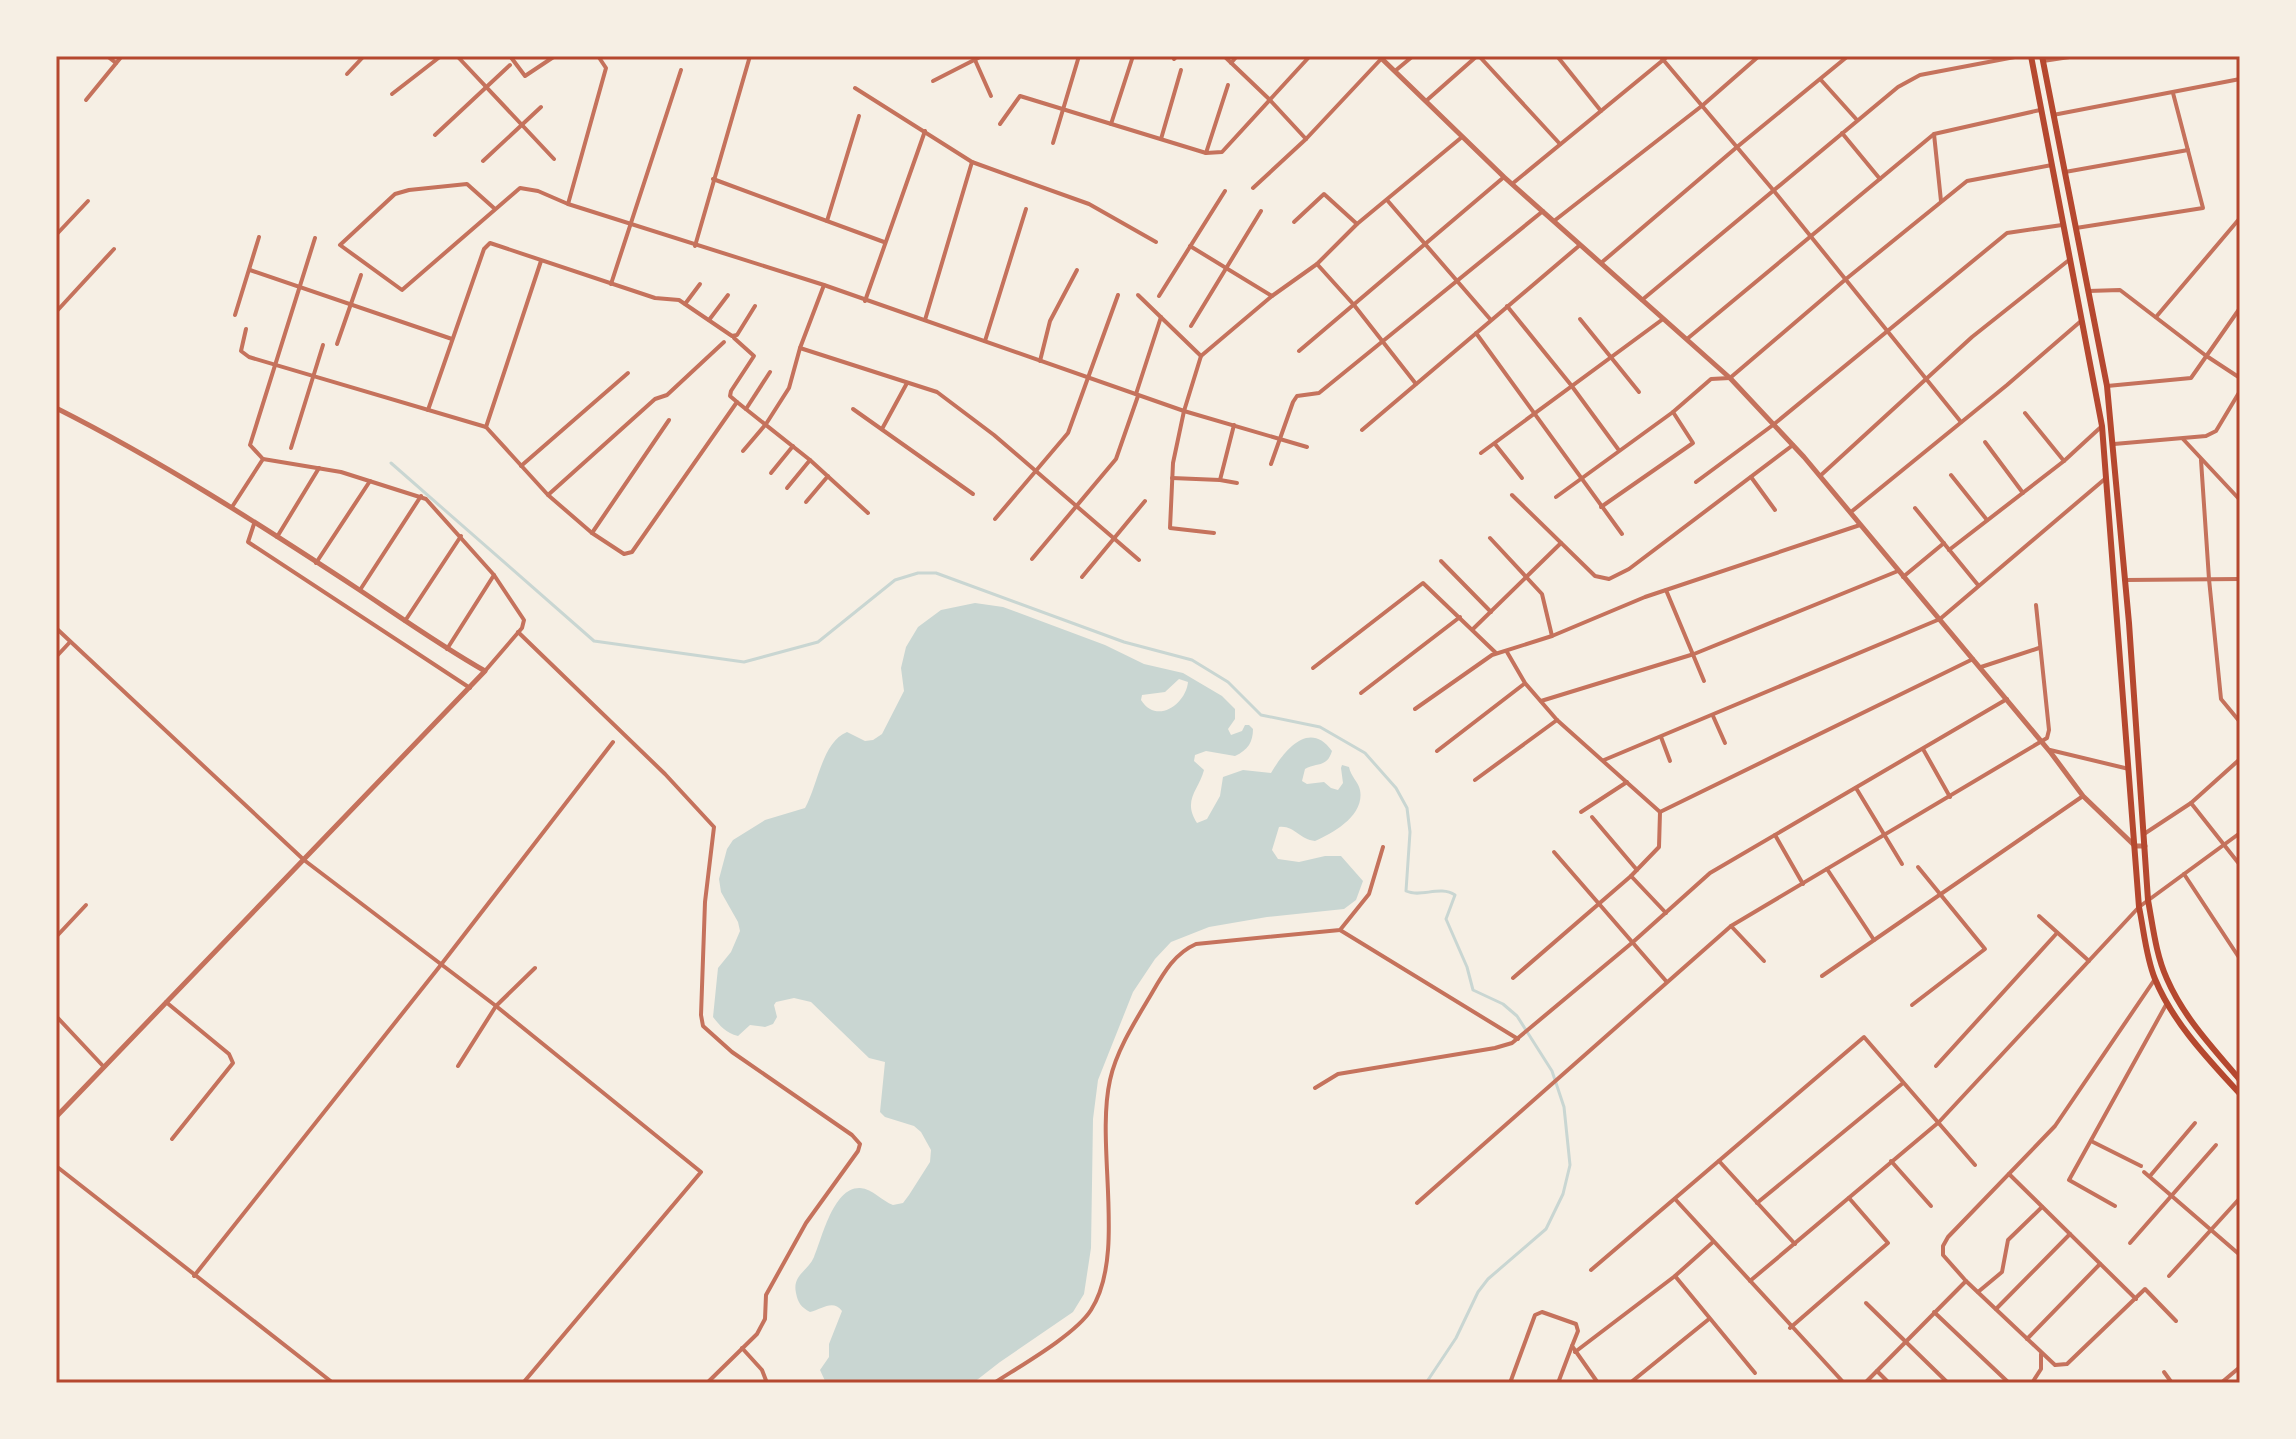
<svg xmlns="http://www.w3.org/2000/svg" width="2296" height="1439" viewBox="0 0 2296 1439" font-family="Jost,sans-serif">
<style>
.water{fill:#c9d6d2;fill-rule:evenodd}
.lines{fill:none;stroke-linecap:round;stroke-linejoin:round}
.stream{stroke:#c9d6d2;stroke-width:3}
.minor{stroke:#c5725c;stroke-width:4}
.tertiary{stroke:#c5725c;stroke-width:5}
.secondary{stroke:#b5482f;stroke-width:6}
.neatline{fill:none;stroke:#b5482f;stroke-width:3}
</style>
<rect width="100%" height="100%" fill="#f6efe4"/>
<!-- water -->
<path class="water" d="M975 603 1003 607 1105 645 1144 664 1183 673 1222 696 1235 709V719L1228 729 1231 735 1242 731 1245 725H1249L1253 729C1253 742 1248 750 1235 756L1206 751 1195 755 1194 761 1204 770C1199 790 1182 800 1197 823L1207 819 1220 796 1223 777 1243 770 1271 773C1284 751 1309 719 1332 751 1327 768 1317 762 1305 769L1302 781 1307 784 1324 782 1331 788 1338 790 1343 783 1341 768 1342 765 1349 767C1351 777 1358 781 1360 790 1365 815 1334 833 1315 841 1300 840 1294 825 1279 827L1272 850 1278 859 1299 862 1325 856H1341L1363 881 1356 900 1344 909 1267 917 1209 927 1171 942 1155 959 1133 992 1098 1080 1093 1119 1091 1248 1084 1294 1073 1312 1000 1362 973 1383H826L820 1370 829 1357V1344L842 1311C833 1299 822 1309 810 1312 801 1307 798 1303 796 1293 792 1275 808 1271 814 1257 822 1239 833 1187 860 1188 873 1189 882 1201 893 1205L903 1203 909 1195 930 1162 931 1150 921 1132 914 1126 885 1117 880 1112 885 1062 869 1058 811 1002 794 998 776 1002 774 1005 777 1017 773 1024 765 1027 750 1025 738 1036C726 1033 720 1026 713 1017L718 968 731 952 740 931 738 922 721 892 719 879 727 849 733 840 765 820 805 808C818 785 822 742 847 732L865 741 873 740 882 734 904 691 901 668 906 647 918 627 941 610ZM1179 679 1188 682C1186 704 1157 725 1141 700L1142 695 1165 692Z"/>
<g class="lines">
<!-- stream -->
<path class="stream" d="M391 463 594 641 744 662 818 642 895 580 918 573H936L1124 642 1192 660 1228 682 1261 715 1320 727 1365 753 1396 788 1407 808 1410 832 1406 891C1421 898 1440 885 1455 895L1446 919 1467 967 1473 990 1503 1004 1517 1016 1552 1071 1564 1107 1570 1165 1563 1194 1546 1229 1488 1279 1478 1292 1456 1338 1426 1383"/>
<!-- minor -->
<g class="minor">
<path d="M107 56 116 63"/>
<path d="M457 56 554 159"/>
<path d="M510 56 525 76 555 56"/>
<path d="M1224 56 1269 99 1306 139"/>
<path d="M1479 56 1560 144"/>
<path d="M1557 56 1601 111"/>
<path d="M1660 56 1774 191 1961 422"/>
<path d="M56 58 58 56"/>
<path d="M1174 59 1177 56"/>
<path d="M975 60 991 96"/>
<path d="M2043 61 2076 56"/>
<path d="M1231 63 1237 56"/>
<path d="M1395 71 1413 56"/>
<path d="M347 74 364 56"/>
<path d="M1821 80 1857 120"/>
<path d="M933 81 982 56"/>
<path d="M855 88 972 162 1089 204 1156 242"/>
<path d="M392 94 441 56"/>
<path d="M86 100 122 56"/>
<path d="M1426 101 1477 56"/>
<path d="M2053 115 2240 79"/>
<path d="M1000 124 1020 96 1206 153 1222 152 1310 56"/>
<path d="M1111 124 1133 56"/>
<path d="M1842 133 1880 179"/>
<path d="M1934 134 1941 201"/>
<path d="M435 135 510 65"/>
<path d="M1161 139 1181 70"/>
<path d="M1053 143 1079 56"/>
<path d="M1206 153 1228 85"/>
<path d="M483 161 541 107"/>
<path d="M2065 172 2188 150"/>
<path d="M713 179 884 242"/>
<path d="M1512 184 1668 56"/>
<path d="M1253 188 1306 139 1382 58"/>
<path d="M1387 200 1490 319"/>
<path d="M568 204 606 68 598 56"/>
<path d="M495 209 467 184 409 190 395 194 340 245 402 290 520 188 538 191 568 204 824 285 1184 411 1307 447"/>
<path d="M827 221 859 116"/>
<path d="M1554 221 1703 105 1759 56"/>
<path d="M1294 222 1324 194 1357 224"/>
<path d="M2076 228 2203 208 2173 93"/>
<path d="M56 235 88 201"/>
<path d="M695 246 750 56"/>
<path d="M1190 246 1272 296"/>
<path d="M1601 263 1737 147 1848 56"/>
<path d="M1317 264 1354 305 1416 384"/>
<path d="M250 270 452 339"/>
<path d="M611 284 681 70"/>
<path d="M2088 291 2120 290 2205 355 2240 378"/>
<path d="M1138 295 1201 356"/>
<path d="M1159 296 1225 191"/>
<path d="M1642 300 1898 87 1920 75 2020 56"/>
<path d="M865 301 925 131"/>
<path d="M685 304 700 284"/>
<path d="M1507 306 1571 385 1618 449"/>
<path d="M56 312 114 249"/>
<path d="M235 315 259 237"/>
<path d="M2156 317 2240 218"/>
<path d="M1580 319 1639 392"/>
<path d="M709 320 728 295"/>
<path d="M925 320 972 162"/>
<path d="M1191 326 1261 211"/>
<path d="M246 329 241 351 249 357 486 427 548 495 592 533 624 554 632 552 737 402 810 460 868 513"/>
<path d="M1476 333 1622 534"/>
<path d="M734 338 754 356 731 391 730 396 737 402"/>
<path d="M1687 339 1934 134 2040 110"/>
<path d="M985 341 1026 209"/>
<path d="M337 344 361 275"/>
<path d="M800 348 937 392 994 435 1139 560"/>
<path d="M1299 351 1504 177"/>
<path d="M1040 361 1050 321 1077 270"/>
<path d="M2107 386 2191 378 2240 308"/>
<path d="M1136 394 1161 317"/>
<path d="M746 409 770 372"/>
<path d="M853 409 973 494"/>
<path d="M428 410 484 249 490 243 655 298 679 300 732 336 737 335 755 306"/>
<path d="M2025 413 2064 461"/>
<path d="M486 427 541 261"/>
<path d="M882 429 907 383"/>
<path d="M1362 430 1580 245"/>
<path d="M2183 439 2240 500"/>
<path d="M1985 442 2023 493"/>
<path d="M1495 444 1522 478"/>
<path d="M2114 444 2206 436 2216 431 2240 391"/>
<path d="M291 448 323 345"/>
<path d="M743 451 766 424 789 388 800 348 824 285"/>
<path d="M1481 453 1663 319"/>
<path d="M263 459 341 472 426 499 494 575 524 620 522 628 485 671"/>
<path d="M2201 460 2209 579 2221 699 2240 722"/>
<path d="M1271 464 1293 402 1297 396 1319 393 1543 211"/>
<path d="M521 466 628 373"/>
<path d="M771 473 793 446"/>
<path d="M1951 475 1987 520"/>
<path d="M1820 476 1972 337 2069 260"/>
<path d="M1751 477 1775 510"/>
<path d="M1172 478 1220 480 1234 425"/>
<path d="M1220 480 1237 483"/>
<path d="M1696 482 1773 425 2007 233 2062 225"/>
<path d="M787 488 810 460"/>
<path d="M548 495 655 399 667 395 724 342"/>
<path d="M1512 495 1595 576 1609 579 1629 569 1793 445"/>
<path d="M1556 497 1673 412 1711 379 1730 378 1846 279 1967 181 2052 165"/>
<path d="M806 502 828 476"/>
<path d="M232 507 263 459 250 445 315 238"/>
<path d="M1601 507 1693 443 1673 412"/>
<path d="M1915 508 1978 585"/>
<path d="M1851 512 2007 385 2081 321"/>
<path d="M995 519 1068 433 1118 295"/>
<path d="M254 524 248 542 470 688"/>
<path d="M592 533 669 420"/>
<path d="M1214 533 1170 528 1173 463 1184 411 1201 356 1272 296 1317 264 1357 224 1462 137"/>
<path d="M277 537 319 468"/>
<path d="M1490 538 1542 594 1552 636"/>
<path d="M1949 550 2064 461 2102 426"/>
<path d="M1032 559 1116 459 1138 396"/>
<path d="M1441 561 1491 612"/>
<path d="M316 563 370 481"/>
<path d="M1082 577 1145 501"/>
<path d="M1903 577 1944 543"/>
<path d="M2126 580 2240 579"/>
<path d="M360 590 421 496"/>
<path d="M1666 590 1704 681"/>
<path d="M405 621 461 536"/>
<path d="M56 628 304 860 496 1006 701 1172 523 1383"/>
<path d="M1473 629 1561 543"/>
<path d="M518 632 665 774 714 827 705 902 701 1015 703 1026 732 1052 852 1135 860 1144 858 1151 806 1223 766 1295 765 1319 757 1334 707 1383"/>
<path d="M447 649 494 575"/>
<path d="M1507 652 1525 683 1557 720 1660 812"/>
<path d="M56 657 70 642"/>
<path d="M1981 667 2039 648"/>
<path d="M1313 668 1423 583 1496 653"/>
<path d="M1361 693 1460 617"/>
<path d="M1541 701 1694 654 1898 571"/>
<path d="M1415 709 1492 655 1552 636 1645 597 1860 525"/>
<path d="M1713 716 1725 743"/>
<path d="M1661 737 1670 761"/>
<path d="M1923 749 1950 797"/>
<path d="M2050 750 2129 769"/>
<path d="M1437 751 1524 684"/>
<path d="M1604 760 1940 619 2106 478"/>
<path d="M1475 780 1557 720"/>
<path d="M1856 788 1902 864"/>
<path d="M2191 803 2240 865"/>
<path d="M1581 812 1627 782"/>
<path d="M1660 812 1973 659"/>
<path d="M1660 812 1659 847 1631 876 1666 913"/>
<path d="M1592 817 1637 870"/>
<path d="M2144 834 2191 803 2240 759"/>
<path d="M1775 835 1803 884"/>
<path d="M1554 852 1666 981"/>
<path d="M1827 869 1874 940"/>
<path d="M2184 874 2240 959"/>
<path d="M2039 916 2089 961"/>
<path d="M1731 926 1764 961"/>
<path d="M1340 930 1518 1039"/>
<path d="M56 937 86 905"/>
<path d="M1822 976 2083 796"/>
<path d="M1513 978 1631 876"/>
<path d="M166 1002 229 1054 233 1063 172 1139"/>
<path d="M1912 1005 1985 949 1918 867"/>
<path d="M56 1016 103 1066"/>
<path d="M458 1066 496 1006 535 968"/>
<path d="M1936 1066 2057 933"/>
<path d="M1315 1088 1338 1074 1495 1048 1512 1043 1633 942 1710 873 2007 699"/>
<path d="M2091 1141 2141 1166"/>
<path d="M1719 1161 1795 1244"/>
<path d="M1891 1161 1931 1206"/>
<path d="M56 1166 333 1383"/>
<path d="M2144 1172 2240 1255"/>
<path d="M2009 1174 2136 1299"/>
<path d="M2150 1176 2195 1123"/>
<path d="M1675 1199 1844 1383"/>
<path d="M1417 1203 1731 926 2047 738 2049 730 2036 605"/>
<path d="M1757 1203 1903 1083"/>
<path d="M2115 1206 2069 1180 2167 1003"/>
<path d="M2130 1243 2216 1145"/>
<path d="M1591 1270 1864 1037 1975 1165"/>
<path d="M194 1276 440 966 613 742"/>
<path d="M1675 1276 1755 1373"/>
<path d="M2169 1276 2240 1198"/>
<path d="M1750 1281 1939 1122 2139 907 2240 833"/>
<path d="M1966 1281 2055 1365 2067 1364 2145 1289 2176 1321"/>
<path d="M1978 1292 2002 1272 2008 1240 2042 1207"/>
<path d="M1866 1303 1948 1383"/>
<path d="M1996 1309 2070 1234"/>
<path d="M1934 1312 2009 1383"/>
<path d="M1790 1328 1888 1243 1849 1198"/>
<path d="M2027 1339 2100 1264"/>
<path d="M742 1348 762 1370 767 1383"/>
<path d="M1575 1352 1675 1276 1713 1242"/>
<path d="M1877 1371 1889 1383"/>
<path d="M2164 1372 2172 1383"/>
<path d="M994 1383C1020 1366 1075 1335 1091 1310 1127 1254 1095 1147 1110 1080 1116 1052 1134 1023 1149 998 1162 976 1173 954 1196 944L1340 930 1369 894 1383 847"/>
<path d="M1510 1383 1535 1315 1542 1312 1576 1324 1578 1331 1572 1346 1598 1383"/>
<path d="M1558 1383 1572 1346"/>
<path d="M1630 1383 1709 1319"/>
<path d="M1865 1383 1966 1281 1943 1255V1246L1948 1237 2055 1126 2155 979"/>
<path d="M2032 1383 2041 1369V1354"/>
<path d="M2221 1383 2240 1367"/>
</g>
<!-- tertiary -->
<g class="tertiary">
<path d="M1379 56 1504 177 1730 378 1804 457 2051 753 2083 796 2135 846H2145"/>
<path d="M56 408C161 461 259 524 358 589 400 617 441 646 485 671L56 1117"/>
</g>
<!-- secondary -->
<g class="secondary">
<path d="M2031 56 2102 426 2139 907C2144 931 2146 957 2155 979 2173 1023 2209 1060 2240 1094"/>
<path d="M2042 56 2107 386 2129 623 2148 900C2153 927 2156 955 2167 979 2184 1018 2213 1048 2240 1080"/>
</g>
</g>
<!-- border -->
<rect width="2296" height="1439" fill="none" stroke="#f6efe4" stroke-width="116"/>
<rect x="58" y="58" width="2180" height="1323" class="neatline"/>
</svg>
